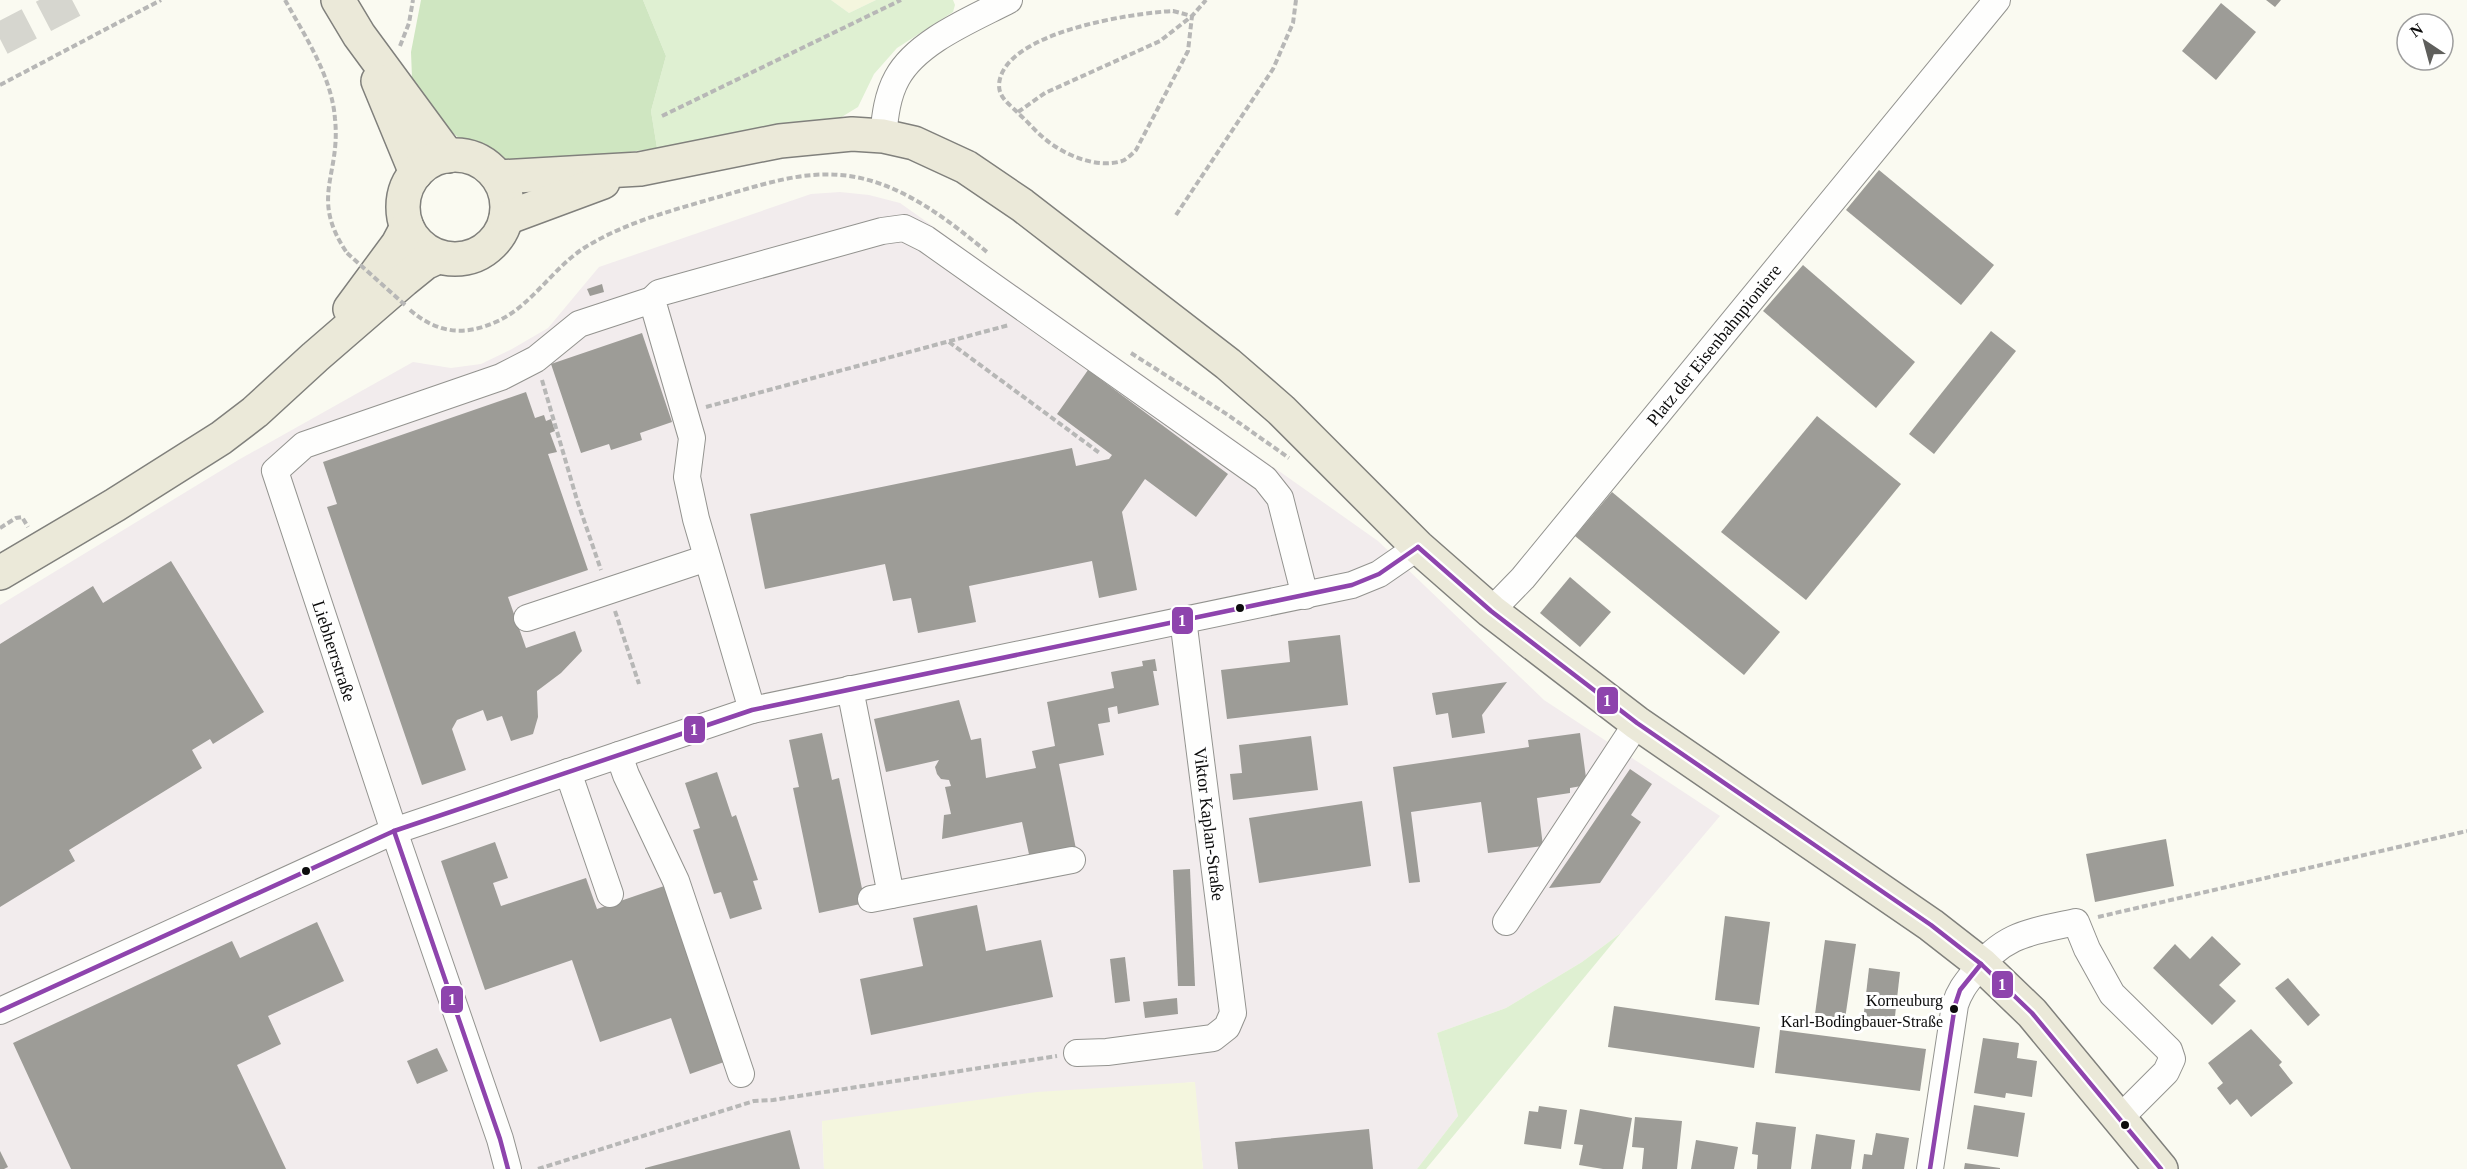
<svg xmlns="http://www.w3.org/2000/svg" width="2467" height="1169" viewBox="0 0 2467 1169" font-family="'Times New Roman',serif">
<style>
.industrial{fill:#f2eced}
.farmland{fill:#f4f6de}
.green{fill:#dff0d2}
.forest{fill:#cfe6c1}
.building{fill:#9d9c97}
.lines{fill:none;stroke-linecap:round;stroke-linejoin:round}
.highway-tunnel{stroke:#d6d6cf;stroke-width:33;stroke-dasharray:33 16;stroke-linecap:butt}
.minor-casing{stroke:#93938f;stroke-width:28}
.major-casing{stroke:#80807c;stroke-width:36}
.path{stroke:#b7b7b6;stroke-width:4;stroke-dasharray:6 3;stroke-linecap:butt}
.minor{stroke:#fefefd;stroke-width:26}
.major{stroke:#ebe9d9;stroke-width:33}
.path-bridge{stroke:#b7b7b6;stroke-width:4;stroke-dasharray:6 3;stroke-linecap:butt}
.bus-1-casing{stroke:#fff;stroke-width:9}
.bus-1{stroke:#8e44ad;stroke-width:4.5}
.bus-dot{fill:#0c0c0c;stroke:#fff;stroke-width:2}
.labels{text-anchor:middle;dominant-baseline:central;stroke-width:6;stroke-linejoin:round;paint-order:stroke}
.bus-label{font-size:16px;fill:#0c0c0c;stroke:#fff;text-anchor:end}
.street-label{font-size:18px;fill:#0c0c0c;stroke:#fff}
.line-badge{stroke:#fff;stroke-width:2}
.badge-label{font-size:16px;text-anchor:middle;font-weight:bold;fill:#fff}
</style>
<rect width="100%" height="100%" fill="#fafaf1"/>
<!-- industrial -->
<path class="industrial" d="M840 192 869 195 900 203 1378 541 1544 700 1720 816 1621 933 1582 962 1506 1008 1437 1033 1458 1116 1417 1169H1203L1194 1082 822 1122 824 1169H0V605L240 459 413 362 451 368 481 364 512 349 548 328 599 267 811 194Z"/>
<!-- farmland -->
<g class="farmland">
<path d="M831 0H876L849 13Z"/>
<path d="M1195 1082 1203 1169H824L822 1121 1037 1092Z"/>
</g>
<!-- green -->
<g class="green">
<path d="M643 0H831L849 13 876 0H953L955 5 953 12 897 48 874 74 858 107 835 121 657 148 651 111 666 56Z"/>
<path d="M1621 933 1426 1169H1417L1458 1116 1437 1033 1506 1008 1582 962Z"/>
</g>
<!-- forest -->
<path class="forest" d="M421 0H643L666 56 651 111 657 148 539 165 508 164 491 150 459 138 439 122 417 94 412 78 411 52Z"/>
<!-- building -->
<g class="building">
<path d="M2266 0H2281L2275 7Z"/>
<path d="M2221 3 2256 32 2216 80 2182 51Z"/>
<path d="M1879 170 1994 265 1961 305 1846 210Z"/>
<path d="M1803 265 1915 362 1876 408 1763 311Z"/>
<path d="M602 284 604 292 590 296 587 289Z"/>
<path d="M1991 331 2016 351 1934 454 1909 434Z"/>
<path d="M642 333 672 422 640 433 642 440 611 450 609 444 581 453 551 364Z"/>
<path d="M1088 370 1228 474 1196 517 1145 479 1122 512 1137 590 1099 598 1092 561 969 586 976 622 918 633 911 598 893 601 885 564 765 589 750 514 1072 448 1076 466 1109 459 1112 455 1057 414Z"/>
<path d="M526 392 535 418 544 415 546 421 551 419 555 431 550 433 557 452 548 454 588 570 508 597 526 648 575 631 582 651 561 673 537 691 538 717 533 734 511 741 502 716 487 721 483 710 457 720 452 729 466 770 422 785 327 507 337 504 323 462Z"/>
<path d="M1817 416 1901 484 1806 600 1721 532Z"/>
<path d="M1612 492 1780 632 1744 675 1575 536Z"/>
<path d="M171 561 264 712 213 744 210 739 192 750 202 768 69 850 75 861 0 907V644L93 586 103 603Z"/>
<path d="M1570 577 1611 612 1580 647 1540 613Z"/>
<path d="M1340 635 1348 705 1227 719 1221 670 1290 662 1288 641Z"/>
<path d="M1155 659 1157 671H1153L1159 705 1118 714 1117 706 1108 708 1110 722 1098 724 1104 755 1059 764 1076 849 1030 859 1022 822 942 839 944 815 951 814 945 787 951 786 949 780 941 779 937 774 935 767 939 760 886 772 874 719 959 700 971 740 981 738 986 778 1036 768 1032 751 1055 746 1047 702 1114 688 1111 672 1143 666 1142 661Z"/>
<path d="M1507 682 1482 715 1485 733 1452 738 1448 713 1436 715 1432 693Z"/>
<path d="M822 733 832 780 839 778 865 903 819 913 793 788 799 787 789 740Z"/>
<path d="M1580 733 1587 785 1570 788V793L1537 798 1543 846 1488 853 1481 802 1411 812 1420 882 1409 883 1393 767 1529 747 1528 740Z"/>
<path d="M1311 736 1318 790 1233 800 1230 774 1242 773 1239 745Z"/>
<path d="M1630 769 1652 784 1631 815 1641 822 1600 883 1549 888Z"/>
<path d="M717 772 732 817 736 815 758 880 753 881 762 909 730 919 721 892 714 894 693 830 700 828 685 783Z"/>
<path d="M1362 801 1371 866 1259 883 1249 818Z"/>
<path d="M2166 839 2174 886 2095 902 2086 854Z"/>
<path d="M495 842 508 878 493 883 501 906 586 878 597 909 667 885 727 1061 690 1074 671 1018 600 1042 572 960 485 990 441 861Z"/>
<path d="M1190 869 1195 986H1178L1173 870Z"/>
<path d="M977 905 986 951 1041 940 1053 997 871 1035 860 979 923 966 913 918Z"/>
<path d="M1725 916 1770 922 1759 1005 1715 1000Z"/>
<path d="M317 922 344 981 268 1016 281 1044 237 1065 286 1169H71L13 1043 232 941 240 958Z"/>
<path d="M2212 936 2241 964 2219 985 2236 1001 2212 1025 2153 968 2175 944 2190 959Z"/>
<path d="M1825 940 1856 944 1845 1019 1815 1014Z"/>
<path d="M1125 957 1130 1001 1115 1003 1110 959Z"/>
<path d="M1869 968 1900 972 1894 1025 1863 1021Z"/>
<path d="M2288 978 2320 1015 2308 1026 2275 988Z"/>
<path d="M1177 998 1178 1014 1145 1018 1143 1002Z"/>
<path d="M1614 1006 1760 1027 1754 1068 1608 1047Z"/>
<path d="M2251 1029 2282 1062 2279 1065 2293 1083 2251 1117 2237 1099 2230 1105 2217 1088 2223 1083 2208 1063Z"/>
<path d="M1780 1030 1926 1049 1920 1091 1775 1073Z"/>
<path d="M1983 1038 2019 1043 2017 1058 2037 1061 2032 1097 2006 1093 2005 1098 1974 1093Z"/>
<path d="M437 1048 448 1071 417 1084 407 1061Z"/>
<path d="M1974 1105 2025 1113 2018 1157 1967 1149Z"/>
<path d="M1539 1106 1567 1110 1561 1149 1524 1144 1529 1111 1538 1112Z"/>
<path d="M1580 1109 1632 1118 1623 1169H1603L1579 1165 1583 1145 1574 1144Z"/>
<path d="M1635 1117 1682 1121 1677 1169H1642L1644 1148 1632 1147Z"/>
<path d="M1756 1122 1796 1127 1791 1169H1757L1758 1155 1752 1154Z"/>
<path d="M1369 1129 1373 1169H1238L1235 1142Z"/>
<path d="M790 1130 800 1169H645V1168Z"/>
<path d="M1876 1133 1909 1138 1904 1169H1862L1864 1154 1872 1155Z"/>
<path d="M1816 1134 1855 1140 1851 1169H1811Z"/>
<path d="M1696 1140 1738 1147 1734 1169H1691Z"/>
<path d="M0 1151 8 1167 4 1169H0Z"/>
<path d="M1965 1163 2000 1168V1169H1964Z"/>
</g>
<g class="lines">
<!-- highway-tunnel -->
<path class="highway-tunnel" d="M0 39 75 0"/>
<!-- minor casing -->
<g class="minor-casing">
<g id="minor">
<path d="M883 136C885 117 887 96 897 78 917 41 973 19 1009 0"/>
<path d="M1491 611 1523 578 1997 0"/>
<path d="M527 618 707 558"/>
<path d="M850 689 891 895"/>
<path d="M752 710 696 519 687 477 692 438 652 300 659 293 882 231 904 228 926 239 1265 479 1280 498 1305 596"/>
<path d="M619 755 626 775 676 881 741 1074"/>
<path d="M568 772 610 894"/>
<path d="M871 899 1072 860"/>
<path d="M1506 922 1637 723"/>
<path d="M0 1011 394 831 752 710 1352 585 1379 574 1418 547"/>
<path d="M1077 1053 1107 1052 1213 1038 1227 1027 1233 1013 1183 619"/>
<path d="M508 1169 500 1139 394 831 275 471 304 445 501 377 536 359 579 324 652 300"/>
<path d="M1930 1169 1955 1005C1959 992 1965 984 1974 973 2004 933 2031 932 2076 922L2087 949 2112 994 2169 1050 2172 1059 2166 1072 2119 1119"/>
</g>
</g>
<!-- major casing -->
<g class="major-casing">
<g id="major">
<path d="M338 0 359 35 448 156"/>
<path d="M378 81 416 173"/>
<circle cx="455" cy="207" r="52"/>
<path d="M498 177 640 169 780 141 852 134 883 136 914 143 966 167 1022 205 1228 364 1281 410 1418 547 1491 611 1637 723 1931 925 1981 964 2032 1013 2161 1169"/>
<path d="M506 218 603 182"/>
<path d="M350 309 398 244 407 227"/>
<path d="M0 573 115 505 221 438 255 412 315 357 404 280 425 263 438 257"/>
</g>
</g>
<!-- path -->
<g class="path">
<path d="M285 0C305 36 332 77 335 119 341 176 309 197 347 253"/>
<path d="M1173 11 1192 16 1188 51 1136 150C1132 154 1127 159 1122 161 1097 169 1064 155 1045 139 1036 132 1028 122 1019 114 1011 105 999 99 999 85 1002 32 1133 13 1173 11Z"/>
<path d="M400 46 409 23 413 0"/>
<path d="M0 85 161 0"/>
<path d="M1018 112 1045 93 1160 41 1192 16 1206 0"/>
<path d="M662 116 901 0"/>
<path d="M1176 215 1273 69 1293 23 1296 0"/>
<path d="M410 310C437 333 464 337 498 321 532 305 553 268 584 248 624 223 667 212 711 199 753 188 796 171 840 175 896 179 946 218 987 252"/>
<path d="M949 342 1101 454"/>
<path d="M1131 353 1228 415 1289 458"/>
<path d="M542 380 577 500 601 570"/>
<path d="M706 407 1009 325"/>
<path d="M0 528 16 518 22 517 28 527"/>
<path d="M615 611 639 684"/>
<path d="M2098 917 2467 831"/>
<path d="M538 1169 754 1101 773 1100 1057 1056"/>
</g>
<!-- minor -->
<use href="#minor" class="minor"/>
<!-- major -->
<use href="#major" class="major"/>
<!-- path-bridge -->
<path class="path-bridge" d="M347 253 405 305"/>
<!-- bus-1 casing -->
<g class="bus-1-casing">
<g id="bus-1">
<path d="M1418 547 1491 611 1637 723 1931 925 1981 964 2032 1013 2161 1169"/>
<path d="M394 831 500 1139 508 1169"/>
<path d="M0 1011 394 831 752 710 1352 585 1379 574 1418 547"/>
<path d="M1930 1169 1955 1005 1960 990 1981 964"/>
</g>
</g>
<!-- bus-1 -->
<use href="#bus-1" class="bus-1"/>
</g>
<!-- markers -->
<g class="bus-dot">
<circle cx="1240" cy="608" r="5"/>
<circle cx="306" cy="871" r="5"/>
<circle cx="1954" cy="1009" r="5"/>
<circle cx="2125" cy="1125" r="5"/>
</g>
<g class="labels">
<!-- bus labels -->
<g class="bus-label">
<text x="1943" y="1000">Korneuburg<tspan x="1943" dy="21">Karl-Bodingbauer-Straße</tspan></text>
</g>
<!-- street labels -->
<g class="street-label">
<text transform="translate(1714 345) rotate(-51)">Platz der Eisenbahnpioniere</text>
<text transform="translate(334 651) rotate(72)">Liebherrstraße</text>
<text transform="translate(1209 824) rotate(83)">Viktor Kaplan-Straße</text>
</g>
</g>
<g class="line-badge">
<rect x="1171" y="606" width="23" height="29" rx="6" fill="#8e44ad"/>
<rect x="1596" y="686" width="23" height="29" rx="6" fill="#8e44ad"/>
<rect x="683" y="715" width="23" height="29" rx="6" fill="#8e44ad"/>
<rect x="1991" y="970" width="23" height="29" rx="6" fill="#8e44ad"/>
<rect x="440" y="985" width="24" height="29" rx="6" fill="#8e44ad"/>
</g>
<g class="badge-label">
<text x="1182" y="626">1</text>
<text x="1607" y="706">1</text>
<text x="694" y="735">1</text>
<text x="2002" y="990">1</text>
<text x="452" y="1005">1</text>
</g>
<!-- north arrow -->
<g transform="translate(2425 42) rotate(324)"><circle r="28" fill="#ffffff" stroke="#9e9e9e" stroke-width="1.5"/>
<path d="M0-4.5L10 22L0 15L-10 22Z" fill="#5f5f5c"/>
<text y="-9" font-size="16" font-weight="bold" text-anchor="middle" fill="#0c0c0c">N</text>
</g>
</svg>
